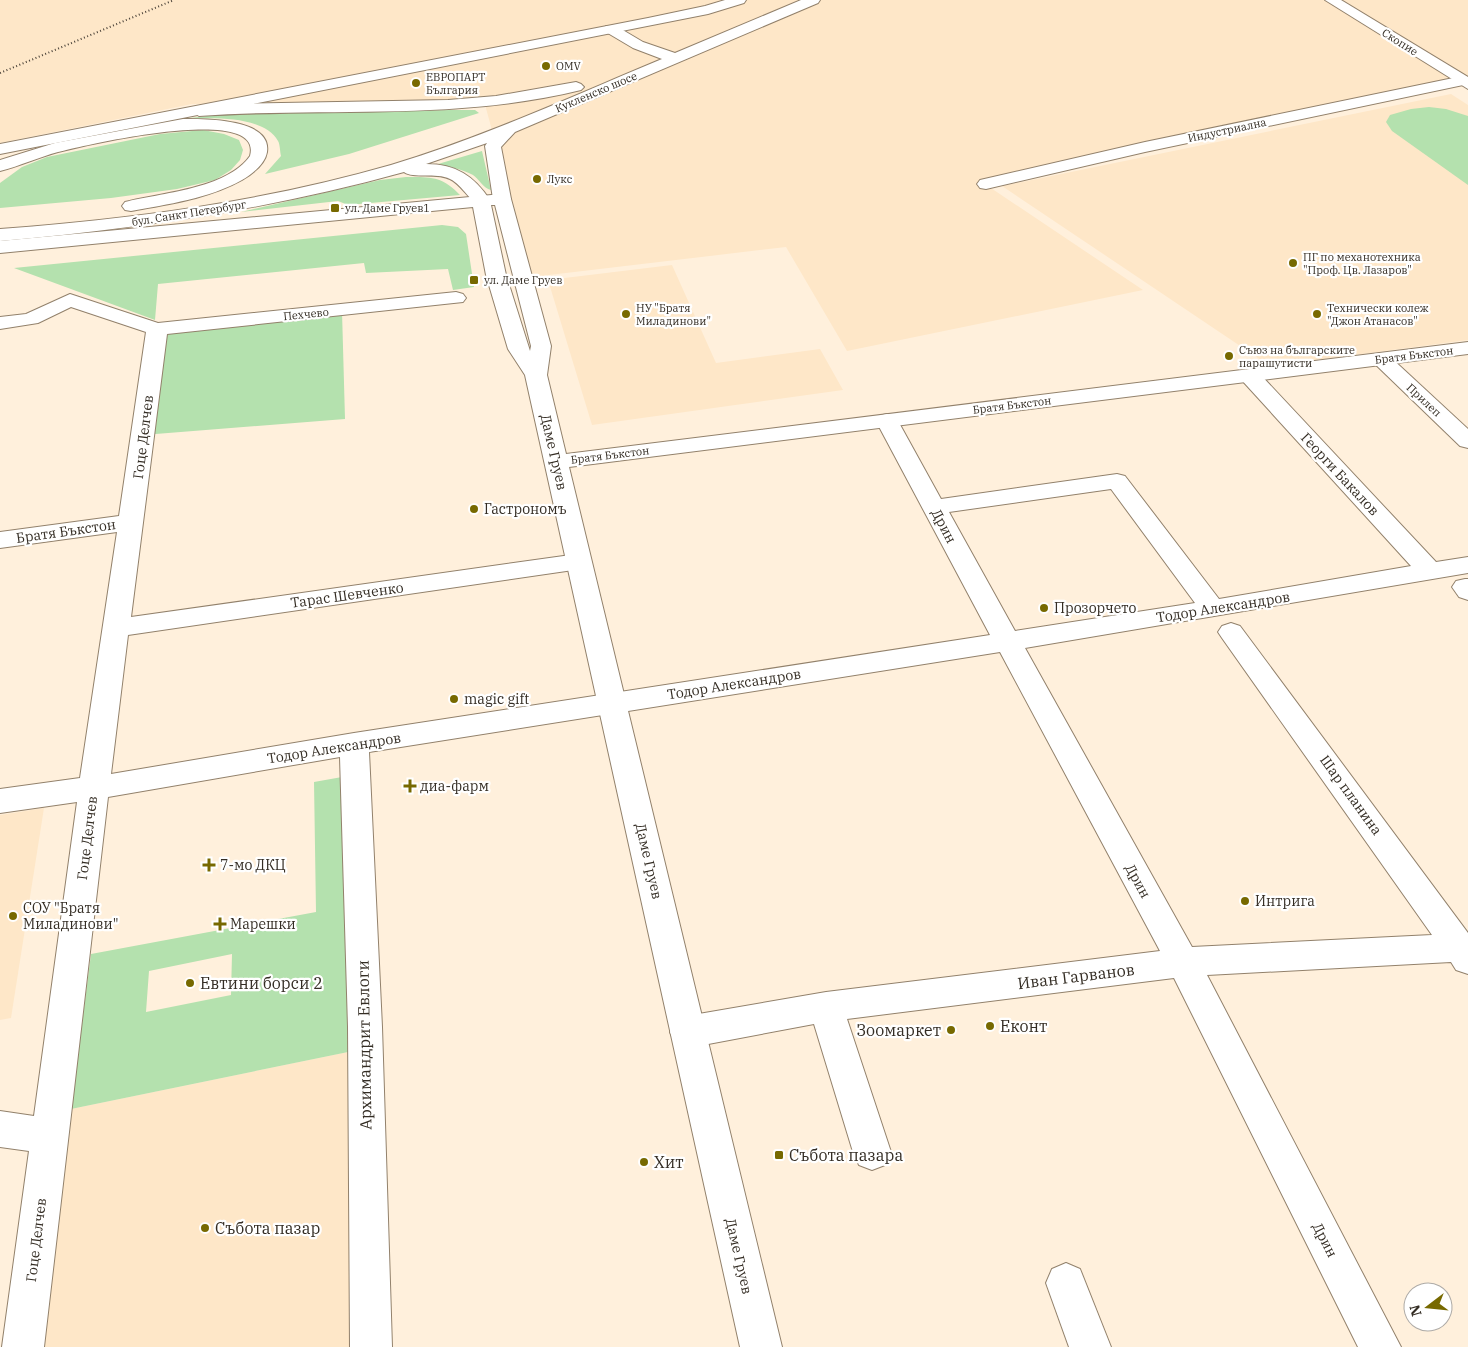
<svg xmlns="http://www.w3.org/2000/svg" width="1468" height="1347" viewBox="0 0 1468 1347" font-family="'IBM Plex Serif',serif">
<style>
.built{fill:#fee7c8}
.green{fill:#b4e1ae;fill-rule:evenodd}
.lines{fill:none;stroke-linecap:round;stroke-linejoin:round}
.minor-casing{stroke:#92816b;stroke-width:2}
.tertiary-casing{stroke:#92816b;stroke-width:2}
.secondary-casing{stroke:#92816b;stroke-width:2}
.minor{fill:#fff;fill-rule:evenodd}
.tertiary{fill:#fff;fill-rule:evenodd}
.secondary{fill:#fff;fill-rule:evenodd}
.rail{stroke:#4a4238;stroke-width:2;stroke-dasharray:1 2.5;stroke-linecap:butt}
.poi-dot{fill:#776900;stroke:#fff;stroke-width:2}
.labels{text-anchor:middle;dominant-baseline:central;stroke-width:4.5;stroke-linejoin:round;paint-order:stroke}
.far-street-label{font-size:11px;fill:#342d24;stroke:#fff}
.far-poi-label{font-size:11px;fill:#342d24;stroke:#fff;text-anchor:start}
.street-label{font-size:14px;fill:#342d24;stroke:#fff}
.poi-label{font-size:14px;fill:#342d24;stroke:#fff;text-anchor:start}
.near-street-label{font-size:16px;fill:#342d24;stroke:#fff}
.near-poi-label{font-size:16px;fill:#342d24;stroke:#fff;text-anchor:start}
</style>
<rect width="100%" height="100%" fill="#fff0dc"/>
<!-- built -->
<g class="built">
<path d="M0 0H1468V81L979 180 1143 290 847 351 786 247 532 277 484 101 192 104 0 143Z"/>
<path d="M1451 94 1468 105V340L1270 366 1002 186Z"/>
<path d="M672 265 716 363 820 349 843 390 592 425 548 280Z"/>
<path d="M44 808 11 1018 0 1020V815Z"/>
<path d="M353 1051 355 1347H40L71 1109Z"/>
</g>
<!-- green -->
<g class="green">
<path d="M1429 107 1446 109 1468 116V185L1392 131 1386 122 1390 115 1411 109Z"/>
<path d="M451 110H475L479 113 349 154 265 174 281 156C280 152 280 144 278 141 263 113 200 118 174 120L223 114Z"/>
<path d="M203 130 224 134 239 140 243 150 240 160 231 170 215 180 177 189 111 198 0 208V183L22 167 47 157 160 134Z"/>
<path d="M482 151 491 190C483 188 479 179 473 175 462 169 450 167 438 164Z"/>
<path d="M406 177C431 177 442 176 460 195L348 205 338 201 241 212 380 180Z"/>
<path d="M442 225 458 227 466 234 474 287 453 290 448 269 366 273 364 263 158 284 155 320 14 268Z"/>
<path d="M342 311 345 419 143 435 157 329Z"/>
<path d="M342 777 353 1051 71 1109 91 954 316 912 314 782ZM232 954 231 995 146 1012 149 971Z"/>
</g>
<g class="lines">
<!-- minor casing -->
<g class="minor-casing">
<g id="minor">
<path d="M725 0H746L744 3 708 14 0 154V144L648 18 705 6Z"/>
<path d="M1463 76 1468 78V84L1145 152 986 189 980 188 977 184 980 180 1145 142Z"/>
<path d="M456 292 463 294 466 298 463 302 167 334 131 617 578 554 587 556 591 562 587 568 128 635 111 774 354 733 990 635 876 421 879 416 887 414 895 416 898 421 941 499 1117 474 1125 476 1219 599 1411 566 1238 376 1241 371 1249 370 1257 371 1436 562 1468 557V573L1025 648 1192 947 1432 935 1222 638 1218 632 1222 626 1231 623 1240 626 1468 933V974L1456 970 1451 962 1207 975 1401 1347H1358L1174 978 847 1019 891 1152 885 1165 872 1170 859 1165 853 1152 814 1024 687 1048 675 1043 670 1032 675 1021 687 1016 826 992 1160 951 1000 652 369 752 382 1027 392 1347H350L348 1027 340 757 108 797 44 1347H2L29 1151 0 1147V1111L34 1116 77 802 0 813V789L80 778 117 532 0 548V532L119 516 146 332 71 307 38 323 0 329V317L26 314 70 294 158 323ZM1111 489 1195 603 1015 631 949 512Z"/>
<path d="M1381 353 1388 355 1468 429V448L1460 446 1374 363 1371 359 1374 355Z"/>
<path d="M1465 579H1468V600L1459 597 1452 587 1456 581Z"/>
<path d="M1066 1263 1080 1269 1111 1347H1069L1046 1283 1052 1269Z"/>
</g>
</g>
<!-- tertiary casing -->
<g class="tertiary-casing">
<g id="tertiary">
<path d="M1325 0H1341L1468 77V89Z"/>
<path d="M502 194 508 195 511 199 551 346 547 375 566 454 1468 342V354L569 467 782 1347H740L525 375 508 349 486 275 473 207 0 253V241ZM491 205H495L531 346 530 351 506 275Z"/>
</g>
</g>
<!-- secondary casing -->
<g class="secondary-casing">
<g id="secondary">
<path d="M801 0H820L818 3 515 132 501 147 511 199 508 203H496L493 199 485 146 487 143 426 164C456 164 474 176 490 200L487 204C471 208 465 186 450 179 436 172 413 179 404 172 271 209 137 229 0 241V229C132 219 263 202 391 165 484 137 573 96 662 59L633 48 606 32 604 29 606 26H616L643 42 675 53Z"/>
<path d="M576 82 581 84 584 87 581 90C456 121 326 107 199 116L191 111 199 106 230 104 448 100 496 96Z"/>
<path d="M183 119C203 119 272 118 267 152 265 164 252 174 242 180 208 199 168 204 131 211L125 210 122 206 125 202C160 193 227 189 250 156 265 102 82 146 58 152 39 157 20 166 0 171V160L55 143Z"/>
</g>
</g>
<!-- minor -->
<use href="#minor" class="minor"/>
<!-- tertiary -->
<use href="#tertiary" class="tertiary"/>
<!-- secondary -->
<use href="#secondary" class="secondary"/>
<!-- rail -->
<path class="rail" d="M0 73 174 0"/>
</g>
<!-- markers -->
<g class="poi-dot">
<circle cx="546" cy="66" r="5"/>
<circle cx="416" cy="83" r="5"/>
<circle cx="537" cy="179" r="5"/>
<rect x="330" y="203" width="10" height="10" rx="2.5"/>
<circle cx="1293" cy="263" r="5"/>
<rect x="469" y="275" width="10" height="10" rx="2.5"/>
<circle cx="626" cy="314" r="5"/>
<circle cx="1317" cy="314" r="5"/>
<circle cx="1229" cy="356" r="5"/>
<circle cx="474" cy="509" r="5"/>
<circle cx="1044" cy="608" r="5"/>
<circle cx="454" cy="699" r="5"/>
<path d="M407.5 778.5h5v5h5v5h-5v5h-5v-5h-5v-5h5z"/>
<path d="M206.5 857.5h5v5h5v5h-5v5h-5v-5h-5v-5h5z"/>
<circle cx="1245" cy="901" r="5"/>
<circle cx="13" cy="916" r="5"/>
<path d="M217.5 916.5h5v5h5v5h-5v5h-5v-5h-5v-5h5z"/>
<circle cx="190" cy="983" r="5"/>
<circle cx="990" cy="1026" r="5"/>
<circle cx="951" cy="1030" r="5"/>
<rect x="774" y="1150" width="10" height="10" rx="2.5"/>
<circle cx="644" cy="1162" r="5"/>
<circle cx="205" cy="1228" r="5"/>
</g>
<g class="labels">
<!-- far-street labels -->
<g class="far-street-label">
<text transform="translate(1400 42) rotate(32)">Скопие</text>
<text transform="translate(596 92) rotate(-23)">Кукленско шосе</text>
<text transform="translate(1227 130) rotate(-12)">Индустриална</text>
<text transform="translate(189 213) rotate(-9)">бул. Санкт Петербург</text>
<text transform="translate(306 314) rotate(-6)">Пехчево</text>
<text transform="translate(1414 355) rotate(-7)">Братя Бъкстон</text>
<text transform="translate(1424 400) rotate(43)">Прилеп</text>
<text transform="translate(1012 405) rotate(-7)">Братя Бъкстон</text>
<text transform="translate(610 455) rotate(-7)">Братя Бъкстон</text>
</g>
<!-- far-poi labels -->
<g class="far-poi-label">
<text x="556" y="66">OMV</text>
<text x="426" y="77">ЕВРОПАРТ<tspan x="426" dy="13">България</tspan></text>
<text x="547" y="179">Лукс</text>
<text x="345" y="208">ул. Даме Груев1</text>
<text x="1303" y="257">ПГ по механотехника<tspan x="1303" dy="13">"Проф. Цв. Лазаров"</tspan></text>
<text x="484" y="280">ул. Даме Груев</text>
<text x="636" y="308">НУ "Братя<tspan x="636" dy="13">Миладинови"</tspan></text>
<text x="1327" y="308">Технически колеж<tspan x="1327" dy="13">"Джон Атанасов"</tspan></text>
<text x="1239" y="350">Съюз на българските<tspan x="1239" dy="13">парашутисти</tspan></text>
</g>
<!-- street labels -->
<g class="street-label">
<text transform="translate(143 437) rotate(-83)">Гоце Делчев</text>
<text transform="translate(554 452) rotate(77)">Даме Груев</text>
<text transform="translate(1340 474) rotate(47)">Георги Бакалов</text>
<text transform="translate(944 526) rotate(62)">Дрин</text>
<text transform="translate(66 531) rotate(-8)">Братя Бъкстон</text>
<text transform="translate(347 595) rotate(-8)">Тарас Шевченко</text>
<text transform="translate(1223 607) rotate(-9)">Тодор Александров</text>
<text transform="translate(734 684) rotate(-9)">Тодор Александров</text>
<text transform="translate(334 748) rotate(-9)">Тодор Александров</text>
<text transform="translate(1351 795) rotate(54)">Шар планина</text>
<text transform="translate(87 838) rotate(-83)">Гоце Делчев</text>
<text transform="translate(649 861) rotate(77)">Даме Груев</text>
<text transform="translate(1138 881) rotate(61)">Дрин</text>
<text transform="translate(36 1240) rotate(-83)">Гоце Делчев</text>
<text transform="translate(1325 1240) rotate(63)">Дрин</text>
<text transform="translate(739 1256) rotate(77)">Даме Груев</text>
</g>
<!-- poi labels -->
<g class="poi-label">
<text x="484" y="509">Гастрономъ</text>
<text x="1054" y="608">Прозорчето</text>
<text x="464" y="699">magic gift</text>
<text x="420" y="786">диа-фарм</text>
<text x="220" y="865">7-мо ДКЦ</text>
<text x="1255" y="901">Интрига</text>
<text x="23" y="908">СОУ "Братя<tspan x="23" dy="16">Миладинови"</tspan></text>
<text x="230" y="924">Марешки</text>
</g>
<!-- near-street labels -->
<g class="near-street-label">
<text transform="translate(1076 976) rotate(-7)">Иван Гарванов</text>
<text transform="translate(364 1045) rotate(-91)">Архимандрит Евлоги</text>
</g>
<!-- near-poi labels -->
<g class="near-poi-label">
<text x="200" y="983">Евтини борси 2</text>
<text x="1000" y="1026">Еконт</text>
<text x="941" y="1030" text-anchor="end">Зоомаркет</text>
<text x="789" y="1155">Събота пазара</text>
<text x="654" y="1162">Хит</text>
<text x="215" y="1228">Събота пазар</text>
</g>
</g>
<!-- north arrow -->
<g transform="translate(1428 1307) rotate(254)"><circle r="24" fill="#ffffff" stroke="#aeaba7"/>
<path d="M0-4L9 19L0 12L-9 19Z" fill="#776900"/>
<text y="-8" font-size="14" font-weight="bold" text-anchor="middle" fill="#342d24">N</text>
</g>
</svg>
